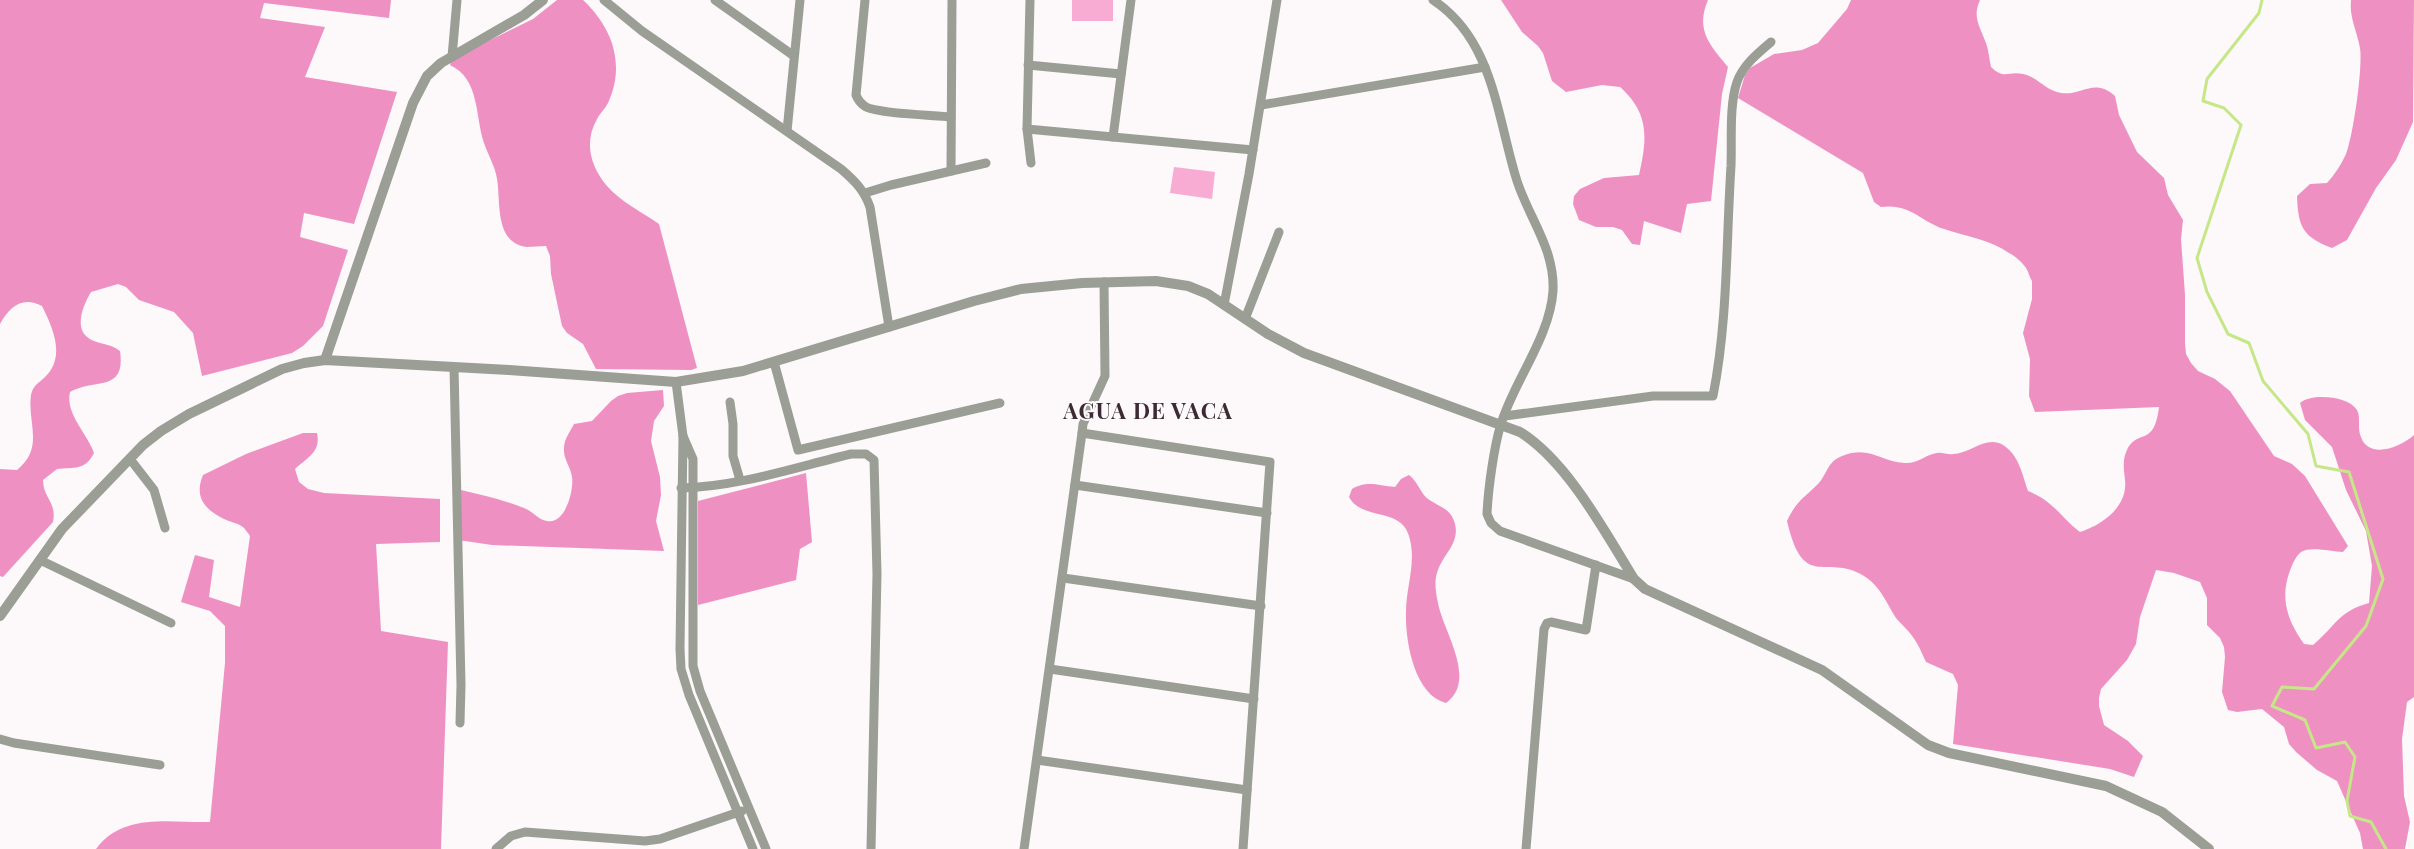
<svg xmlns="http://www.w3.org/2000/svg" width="2414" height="849" viewBox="0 0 2414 849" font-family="'Playfair Display',serif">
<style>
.green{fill:#f8acd3}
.forest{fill:#ee91c2}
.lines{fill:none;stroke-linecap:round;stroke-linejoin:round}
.stream{stroke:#c6e787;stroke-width:3}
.minor{stroke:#9b9e95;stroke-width:9}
.tertiary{stroke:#9b9e95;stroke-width:10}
.labels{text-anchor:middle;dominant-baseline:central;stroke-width:4;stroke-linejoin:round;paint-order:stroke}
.district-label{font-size:22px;font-weight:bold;letter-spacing:1px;fill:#3c2b34;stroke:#fdf8fa}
</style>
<rect width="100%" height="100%" fill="#fdf8fa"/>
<!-- green -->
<g class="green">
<rect x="1072" y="0" width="41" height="21"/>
<path d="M1174 167 1215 172 1212 199 1170 193Z"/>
</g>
<!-- forest -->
<g class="forest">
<path d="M0 0H391L389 18 264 3 260 18 325 27 305 77 397 92 354 224 304 213 300 237 348 250 323 326 303 346 292 353 202 376 193 333 174 312 139 300 126 287 118 284 91 292C82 307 72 333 94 341 104 345 111 344 120 351 126 393 95 378 70 392 65 414 87 433 94 453 85 471 74 467 57 469L43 480C43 498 57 502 53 522L3 577 0 576V469L17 470C45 447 27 423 31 395 33 385 39 383 45 377 66 357 53 328 42 306 23 296 10 306 0 324Z"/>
<path d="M557 0H583C612 27 626 64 608 103 605 109 600 113 597 119 584 142 590 166 607 186 621 202 642 212 659 224L697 368 691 370 596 369 583 344 567 333 562 326 551 274 550 256 546 246C540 246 533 247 527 247 494 243 501 202 497 179 495 166 488 155 484 143 475 116 480 79 450 65L452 59 533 19Z"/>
<path d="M1501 0H1708C1695 30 1710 45 1728 67L1722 94 1711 201 1687 204 1681 233 1644 221 1640 245 1632 244 1622 230 1613 227H1596L1579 220 1573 204 1574 196 1580 189 1604 178 1639 175C1647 139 1650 114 1620 87L1602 85 1566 92 1552 81 1543 53 1538 46 1522 32Z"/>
<path d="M1851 0H1980C1972 17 1980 27 1986 43 1989 51 1989 59 1991 67 2005 80 2007 71 2023 74 2036 76 2046 91 2061 93 2082 96 2094 77 2115 96L2119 115 2137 152 2164 178 2168 195 2183 220 2181 239 2185 295V343L2186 354 2191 363 2198 371 2215 379 2230 391 2274 456 2292 464 2305 476 2348 546 2343 552C2332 552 2311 546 2301 552 2296 556 2293 563 2291 568 2279 597 2287 620 2304 644L2313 645C2336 626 2337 612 2369 603L2372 566 2366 531 2346 490 2332 447 2305 420 2300 403C2312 393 2348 396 2357 410 2361 417 2357 429 2361 437 2369 460 2401 447 2414 435V697L2407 702 2402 739 2404 796 2410 822 2405 849H2363L2360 833 2337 781 2317 770 2296 752 2289 744 2284 727 2262 709 2237 712 2228 710 2222 692 2225 657 2224 647 2220 638 2207 625V598L2200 582 2174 573 2156 570 2140 617 2136 644 2127 660 2101 689 2099 698V706L2104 725 2128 741 2143 756 2134 777 2110 769 1953 744 1958 685 1953 674 1926 662C1921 651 1917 641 1909 632 1905 627 1900 623 1896 618 1887 604 1881 588 1867 578 1828 550 1804 595 1787 521 1797 500 1803 499 1818 484 1828 473 1827 462 1842 456 1870 445 1880 462 1905 463 1917 464 1927 454 1937 453 1942 452 1948 455 1953 454 1970 454 1986 435 2003 445 2019 455 2022 474 2028 491 2055 502 2059 516 2080 532 2102 525 2128 507 2125 480 2124 470 2122 460 2127 450 2138 428 2154 448 2159 407L2035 412 2029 396 2030 359 2023 333 2032 299V281C2029 277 2029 272 2026 268 2022 262 2015 256 2009 253 1991 240 1965 236 1944 229 1920 221 1910 203 1881 207L1874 202 1863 173 1738 98 1745 75 1750 68 1774 54 1802 50 1818 43 1847 9Z"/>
<path d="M2351 0H2414L2413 122 2396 160 2376 188 2347 240 2332 248C2303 237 2298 227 2297 196L2310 184 2327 183C2335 174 2341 165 2346 154 2353 136 2363 68 2360 48 2357 31 2349 17 2351 0Z"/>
<path d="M663 390 664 406 654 421 651 441 660 477 661 495 656 521 664 551 492 545 458 540 461 490C483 495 504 500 524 508 533 511 538 520 547 521 565 525 574 491 572 477 571 467 563 459 564 448 564 439 570 432 574 424L592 421 611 401 618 396 627 393Z"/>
<path d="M303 433H317C321 452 308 457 295 469L299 482 308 489 324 493 440 499V542L376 544 381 631 448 642 441 849H96C123 812 171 823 210 822L225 663V626L210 611 181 602 195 555 214 560 209 597 240 607 250 536C248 533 245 529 243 527 238 523 230 522 224 519 204 509 194 497 203 475L246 454Z"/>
<path d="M806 473 812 542 800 549 796 580 698 605V501Z"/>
<path d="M1409 475C1418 482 1421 494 1428 499 1439 507 1451 508 1455 524 1460 544 1442 555 1437 573 1434 582 1436 594 1438 603 1443 631 1478 680 1446 703 1414 695 1405 640 1406 612 1406 586 1417 562 1409 536 1401 507 1362 521 1349 497L1352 489C1368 480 1378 486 1395 487L1401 479Z"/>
</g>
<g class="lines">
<!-- stream -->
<path class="stream" d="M2262 0 2259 13 2207 79 2203 101 2224 108 2241 125 2197 258 2207 292 2228 334 2249 343 2263 381 2308 434 2316 466 2349 472 2383 579 2366 626 2314 689 2282 687 2272 706 2305 720 2316 748 2345 742 2355 757 2347 801 2350 816 2371 822 2386 849"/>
<!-- minor -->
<g class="minor">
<path d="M604 0 642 31 841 169C855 181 864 190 870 207L889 327"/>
<path d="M715 0 794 56"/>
<path d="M865 0 856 95C858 100 861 104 866 107 881 114 932 115 951 117"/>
<path d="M1030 0 1027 129 1031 163"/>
<path d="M1433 0C1494 40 1497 118 1517 181 1529 218 1555 249 1553 291 1550 337 1514 381 1501 424 1494 446 1488 490 1487 514L1491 523 1500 531 1634 579"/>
<path d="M452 57 457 0"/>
<path d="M1028 65 1121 74"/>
<path d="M1261 105 1485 67"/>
<path d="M1027 129 1253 150"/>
<path d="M787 131 800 0"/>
<path d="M1113 137 1131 0"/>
<path d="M951 171 952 0"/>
<path d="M865 193 891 185 986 163"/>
<path d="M1224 305 1249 174 1277 0"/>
<path d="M1245 319 1279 232"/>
<path d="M774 362 798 450 1000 403"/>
<path d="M454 367 461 685 460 723"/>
<path d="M676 382 683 436 680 649 681 669 689 695 753 849"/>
<path d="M730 402 733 424V456L740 480"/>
<path d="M1505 416 1653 396H1713C1728 320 1726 243 1731 166 1732 141 1729 105 1737 82 1743 65 1758 53 1771 42"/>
<path d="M1082 433 1270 462 1243 849"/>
<path d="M683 436 693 459V666L700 691 766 849"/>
<path d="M130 459 154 490 165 528"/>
<path d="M1075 485 1267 513"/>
<path d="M681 488C738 487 796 467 851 454H866L874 460 877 574 871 849"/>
<path d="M40 560 171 623"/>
<path d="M1063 578 1261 606"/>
<path d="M1050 669 1254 699"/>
<path d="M0 739 14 743 160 765"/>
<path d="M1037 760 1247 790"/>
<path d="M496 849 511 836 525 832 645 841 660 839 742 811"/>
<path d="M1024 849 1082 433 1083 424 1105 376 1104 282"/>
<path d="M1526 849 1544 629 1547 623 1551 622 1586 630 1596 565"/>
</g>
<!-- tertiary -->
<g class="tertiary">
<path d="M325 360 413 103 427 76 441 63 524 15 543 0"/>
<path d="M0 616 62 529 143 445 161 431 189 414 282 369 304 363 325 360 509 370 676 382 743 371 974 301 1021 289 1082 283 1156 281 1188 286 1208 294 1268 334 1304 353 1520 432C1567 461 1605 532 1634 579L1645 589 1822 670 1928 745 1949 753 2106 786 2162 812 2209 849"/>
</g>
</g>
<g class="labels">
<!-- district labels -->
<g class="district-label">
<text x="1148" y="410">AGUA DE VACA</text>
</g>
</g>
</svg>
